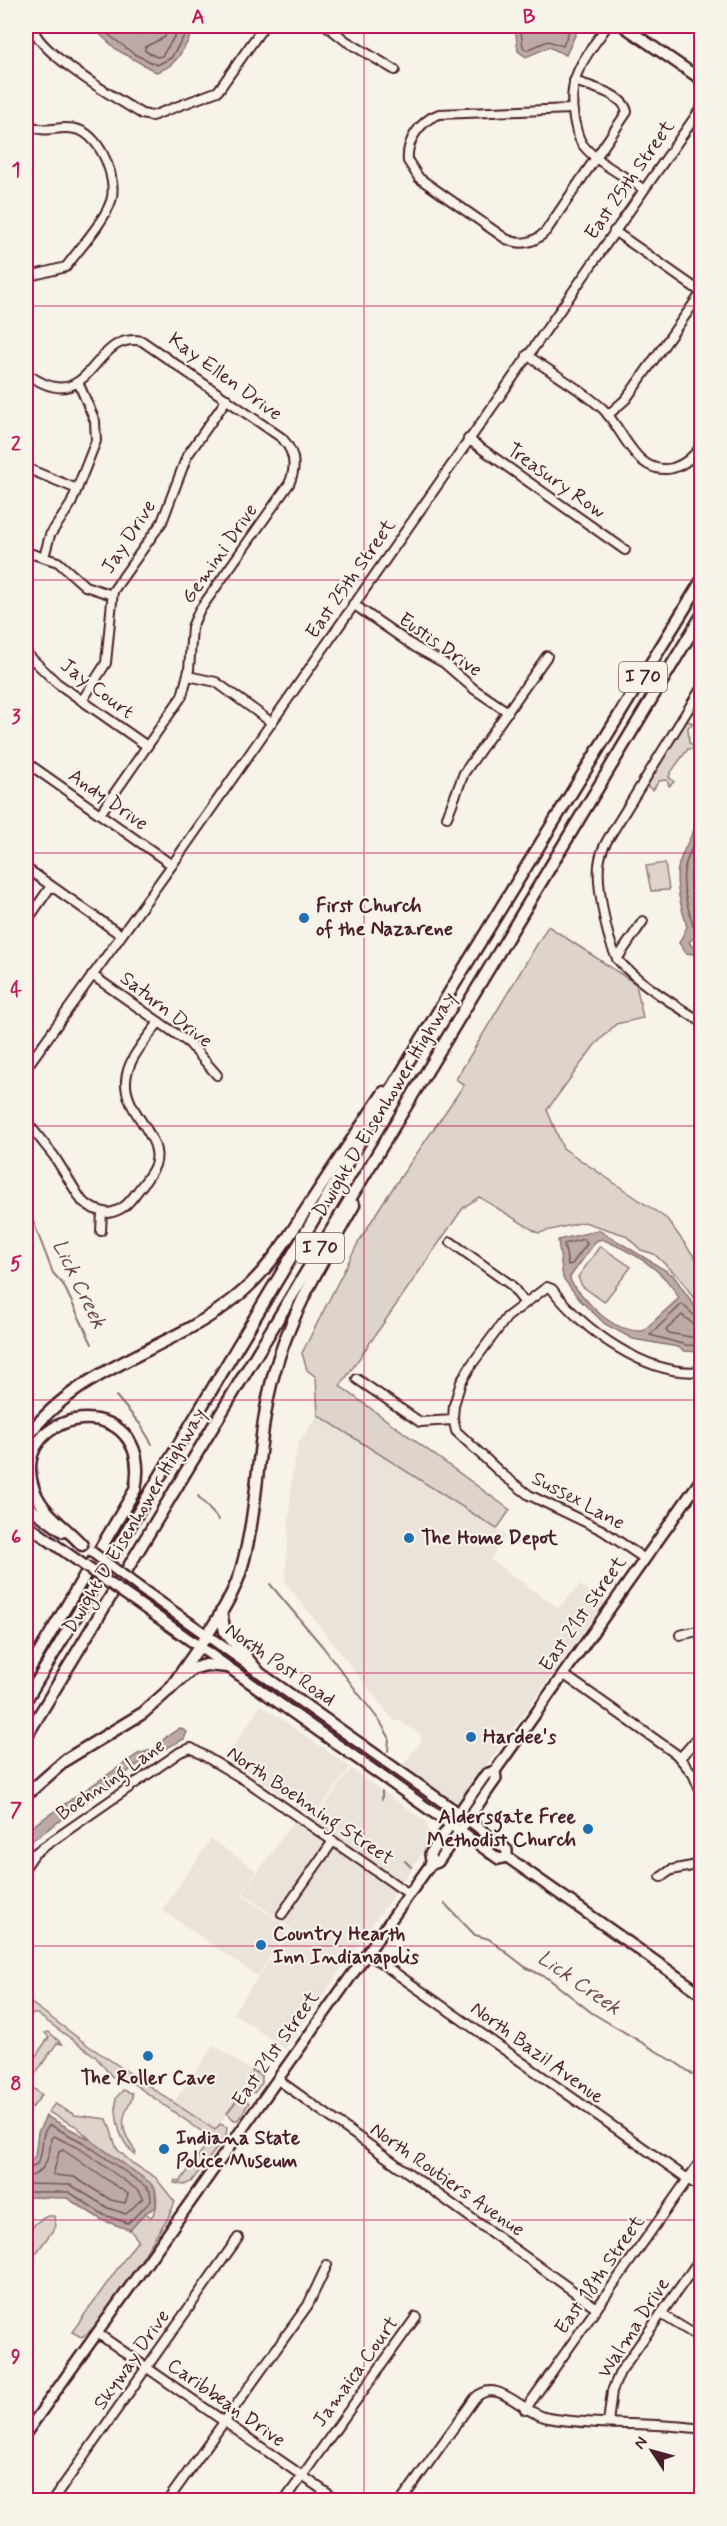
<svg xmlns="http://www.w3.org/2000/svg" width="727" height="2526" viewBox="0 0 727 2526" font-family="Mynerve,sans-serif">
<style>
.built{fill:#eae3da}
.green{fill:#ded4cc;stroke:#947a7c;stroke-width:1.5}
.water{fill:#bcaaa7;stroke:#8e7275;stroke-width:1.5;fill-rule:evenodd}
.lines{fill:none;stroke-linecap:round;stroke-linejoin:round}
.shore{stroke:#78575d;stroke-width:1.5}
.stream{stroke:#8e7275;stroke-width:2}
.minor-casing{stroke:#4a1f2b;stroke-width:12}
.major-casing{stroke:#4a1f2b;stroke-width:14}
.highway-casing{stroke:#4a1f2b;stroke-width:15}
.minor{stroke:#f7f3e8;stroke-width:8}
.major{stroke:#f7f3e8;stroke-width:9}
.highway{stroke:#f7f3e8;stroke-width:10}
.major-bridge-casing{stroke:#4a1f2b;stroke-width:14;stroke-linecap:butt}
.major-bridge{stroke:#f7f3e8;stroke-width:9}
.grid{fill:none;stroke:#c2185b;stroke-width:1.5;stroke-opacity:0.55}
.poi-dot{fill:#1f6fb2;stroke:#f7f3e8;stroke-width:2}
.labels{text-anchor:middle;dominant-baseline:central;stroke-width:4.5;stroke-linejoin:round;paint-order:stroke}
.shield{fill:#f7f3e8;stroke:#7e5f64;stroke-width:1.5}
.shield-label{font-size:18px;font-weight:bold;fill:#4a1f2b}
.street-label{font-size:20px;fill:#4a1f2b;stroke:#f7f3e8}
.poi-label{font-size:20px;font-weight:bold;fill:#4a1f2b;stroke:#f7f3e8;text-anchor:start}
.water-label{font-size:21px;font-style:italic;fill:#6c4950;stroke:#f7f3e8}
.neatline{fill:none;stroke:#c2185b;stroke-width:2}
.grid-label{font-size:20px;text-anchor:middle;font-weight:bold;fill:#c2185b}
</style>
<rect width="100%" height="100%" fill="#f7f3e8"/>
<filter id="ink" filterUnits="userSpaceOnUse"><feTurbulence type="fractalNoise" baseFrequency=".0167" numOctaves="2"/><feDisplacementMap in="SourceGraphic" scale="12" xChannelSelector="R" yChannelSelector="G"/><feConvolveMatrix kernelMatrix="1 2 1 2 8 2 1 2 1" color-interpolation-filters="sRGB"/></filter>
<g filter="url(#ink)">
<!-- built -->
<g class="built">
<path d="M318 1415 506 1535 490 1559 558 1608 580 1585 605 1602 457 1806 412 1775 403 1765 422 1740 420 1734 400 1721H394L285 1582 292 1475 298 1444Z"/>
<path d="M261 1705 350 1767 314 1817 226 1757Z"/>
<path d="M351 1769 425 1821 432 1840 285 2049 233 2013 292 1929 243 1893 294 1821 307 1829Z"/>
<path d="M211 1839 257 1871 241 1895 290 1929 257 1976 162 1910Z"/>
<path d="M214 2045 251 2071 252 2078 215 2130 174 2102Z"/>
</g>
<!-- green -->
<g class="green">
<path d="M688 721 693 723 688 727 689 743 696 745 695 749H688L671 772 669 777 674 782 669 786 667 780 659 781 653 790 647 786 682 726Z"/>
<path d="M665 863 669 890 651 891 646 866Z"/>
<path d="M548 926 636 984 643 1018 616 1024 594 1046 547 1110 563 1148 667 1219 701 1266V1310L682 1280 654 1254 641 1250 625 1235 584 1222 538 1233 479 1197 463 1208 340 1386 510 1510 497 1529 318 1415 316 1377 307 1370 302 1353 358 1243 382 1204 464 1085 456 1079Z"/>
<path d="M600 1246 631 1267 604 1302 582 1286 578 1277Z"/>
<path d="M26 1999 89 2046 215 2130 220 2124 227 2127 226 2136 191 2182 184 2185 174 2183 175 2180 180 2182 211 2138 128 2080 113 2078 95 2056 37 2014H26Z"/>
<path d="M49 2032 62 2044 57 2043 28 2084 42 2095 32 2108 26 2104V2070L49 2037 45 2033Z"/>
<path d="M252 2070 262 2076V2083L254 2093 248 2089 247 2086 253 2078Z"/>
<path d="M123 2090 132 2093C133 2100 130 2102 128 2107 118 2125 126 2137 136 2153L135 2155C118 2140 115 2119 116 2098Z"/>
<path d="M240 2096 249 2103 238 2120H234L227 2113Z"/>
<path d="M55 2104 75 2115 107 2119 117 2149 132 2163 155 2177 175 2202 168 2218C150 2242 103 2329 81 2337L72 2332 138 2240 130 2230 145 2213 151 2217C159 2210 157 2197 155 2188L93 2142 76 2126 48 2112Z"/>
<path d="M48 2216H54L56 2226 26 2267C25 2246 24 2225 48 2216Z"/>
</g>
<!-- water -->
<g class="water">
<path d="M91 26H117L141 34 159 26H197C184 44 180 66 156 72L117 50Z"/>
<path d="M515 26H576L578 29 566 55 549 47 526 57 518 51Z"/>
<path d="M701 816V932L689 942 694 949H701V955L686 953 679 943 687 927C670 868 675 869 701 816Z"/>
<path d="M599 1230 673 1275 701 1315V1352L684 1351 678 1347 633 1339 605 1324 580 1300 563 1278 558 1240ZM602 1239C632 1252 663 1268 679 1298L643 1331C610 1332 591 1306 571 1282L570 1277 596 1241Z"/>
<path d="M180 1728 187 1732 184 1739 147 1758 26 1845 27 1830 138 1754 155 1749 166 1737Z"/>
<path d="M46 2116 89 2139 149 2182 155 2188 156 2207 145 2213 130 2230 102 2220 67 2198 26 2197V2165L35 2156 38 2132Z"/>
</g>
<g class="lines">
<!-- shore -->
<g class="shore">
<path d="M97 26 134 54 157 65 171 58 190 26"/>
<path d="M168 26 165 37 145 47V51L157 57 162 56 181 26"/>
<path d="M520 26 523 47 527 50 548 41 563 46 571 26"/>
<path d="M702 829C677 871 681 881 693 926L702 927"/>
<path d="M702 844C685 872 690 888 698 918L702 919"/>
<path d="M584 1239 587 1244 572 1264 568 1265 564 1244Z"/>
<path d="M702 1318 696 1317 682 1304 650 1335 686 1345 702 1346"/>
<path d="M702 1326 693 1324 682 1315 666 1330 668 1333 702 1339"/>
<path d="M63 2150 128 2194 125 2203 111 2200 74 2177 53 2175 59 2152Z"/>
<path d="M26 2169C51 2165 35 2135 50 2125L86 2144 145 2186 150 2191 151 2201 128 2223 104 2215 69 2192H26"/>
<path d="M26 2177C46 2175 50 2155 51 2138L54 2136 82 2150 140 2192 143 2198 126 2214 108 2208 71 2185 26 2184"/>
</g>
<!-- stream -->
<g class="stream">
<path d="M26 1203 53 1273 63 1284 92 1344"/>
<path d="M116 1396 140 1424 152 1444"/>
<path d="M198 1496 219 1520"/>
<path d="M270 1584 323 1647 381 1723 389 1737 388 1751"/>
<path d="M382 1791V1799"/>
<path d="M405 1861 411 1867"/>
<path d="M445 1904 475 1935 489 1939 525 1967 549 1979 592 2013 678 2064 702 2081"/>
</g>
<!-- minor casing -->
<g class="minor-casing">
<g id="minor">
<path d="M34 26C30 48 122 102 142 114L152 116 218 91 264 26"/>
<path d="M327 26 346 41 395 70"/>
<path d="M607 26C585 58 566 76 574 119 576 128 577 137 583 145 597 163 625 176 643 189"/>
<path d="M572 109 439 114C420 121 406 141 408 161L419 178 506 239C521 246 535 243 546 231L627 112C624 94 589 86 574 81"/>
<path d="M26 123C47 137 58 123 79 130 101 137 118 180 111 201 104 222 79 249 66 267L26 277"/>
<path d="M614 231 701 292"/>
<path d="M527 355C552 373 581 389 603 409 624 430 636 477 673 468 686 464 695 455 702 445"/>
<path d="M26 373C93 422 90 330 142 341L282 438C295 452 297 467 289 484L199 611 192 627 189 670 182 696 100 814"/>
<path d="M608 415 626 399 702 292"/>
<path d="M468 439 625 550"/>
<path d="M26 468 77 489"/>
<path d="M26 552 58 562 85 586 112 595"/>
<path d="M44 557 50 535 71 504 96 441 95 421 78 382"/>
<path d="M353 604 415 647 444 663 474 689 508 712"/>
<path d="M29 656 57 683 147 746"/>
<path d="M188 676 216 682 271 722"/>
<path d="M702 687 608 839C603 847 600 856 599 865 597 885 607 947 620 962 637 982 679 1008 702 1022"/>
<path d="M82 701 106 663 113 591 162 522 187 456 227 399"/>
<path d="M26 762 172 865"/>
<path d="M447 817 464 773 547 656"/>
<path d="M26 868 121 935"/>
<path d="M26 922 51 886"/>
<path d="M617 959 643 921"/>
<path d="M92 975 189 1043 217 1075"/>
<path d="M26 1068 172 865 702 107"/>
<path d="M26 1121 54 1156 82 1201 94 1209 108 1213C122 1211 129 1203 137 1192 143 1184 151 1175 155 1165 165 1137 124 1113 126 1081 127 1059 147 1039 159 1022"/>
<path d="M101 1231 102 1212"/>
<path d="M451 1242 511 1285 524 1302"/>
<path d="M357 1379 420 1422 453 1420"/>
<path d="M645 1559 602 1530 529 1495 503 1475 456 1431 453 1418 454 1405 461 1382 472 1364 507 1317 547 1287 552 1289C582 1329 648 1378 702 1371"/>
<path d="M680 1635 702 1630"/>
<path d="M563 1674 676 1754 693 1774 702 1795"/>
<path d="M680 1758 702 1733"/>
<path d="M26 1866 35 1853 180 1752 191 1748 248 1782 409 1894"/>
<path d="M661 1877 671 1870 702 1864"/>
<path d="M282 1914 333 1841"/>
<path d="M367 1953 702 2189"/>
<path d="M277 2079 597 2308"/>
<path d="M661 2314 702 2339"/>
<path d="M97 2333 337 2500"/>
<path d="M525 2410 702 2159"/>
<path d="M608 2423 612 2391 620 2372 702 2256"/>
<path d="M53 2500 238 2238"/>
<path d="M168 2500 308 2305 327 2265"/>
<path d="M285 2500 416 2317"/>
<path d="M402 2500 475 2398C498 2376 521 2413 548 2418 599 2427 651 2421 702 2429"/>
</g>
</g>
<!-- major casing -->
<g class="major-casing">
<g id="major">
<path d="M623 26 702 80"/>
<path d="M26 1505 63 1532"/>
<path d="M26 1524 85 1566"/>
<path d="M140 1588 474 1824 507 1850V1857L702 1994"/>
<path d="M132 1599 499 1859 507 1857"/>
<path d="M431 1862 430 1854 486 1774 495 1771"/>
<path d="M26 2433 430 1865 438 1862 496 1779 495 1771 702 1478"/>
</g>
</g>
<!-- highway casing -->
<g class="highway-casing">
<g id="highway">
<path d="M26 1438C80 1365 168 1352 235 1298 268 1272 289 1236 311 1202 335 1165 360 1128 384 1092"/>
<path d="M221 1612 225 1632 258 1671"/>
<path d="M26 1675 135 1490C156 1385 4 1406 34 1490 43 1514 66 1527 82 1545"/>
<path d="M169 1690C191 1658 231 1606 241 1570 260 1505 256 1437 274 1373 291 1312 324 1259 354 1205"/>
<path d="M26 1700 463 970 702 580"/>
<path d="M26 1737 702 615"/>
<path d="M26 1795 67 1759 143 1713 192 1669 206 1665 228 1667"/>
</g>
</g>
<!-- minor -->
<use href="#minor" class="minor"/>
<!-- major -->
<use href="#major" class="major"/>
<!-- highway -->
<use href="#highway" class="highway"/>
<!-- major-bridge casing -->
<g class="major-bridge-casing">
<g id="major-bridge">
<path d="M92 1552 140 1588"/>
<path d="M85 1566 132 1599"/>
</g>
</g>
<!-- major-bridge -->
<use href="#major-bridge" class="major-bridge"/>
</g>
</g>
<!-- grid -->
<path class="grid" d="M364 26V2500M26 306H702M26 580H702M26 853H702M26 1126H702M26 1400H702M26 1673H702M26 1946H702M26 2220H702"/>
<!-- markers -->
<g class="poi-dot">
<circle cx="304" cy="918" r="6"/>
<circle cx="409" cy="1538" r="6"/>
<circle cx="471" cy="1737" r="6"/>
<circle cx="588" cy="1829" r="6"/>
<circle cx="261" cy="1945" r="6"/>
<circle cx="148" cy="2056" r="6"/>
<circle cx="164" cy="2149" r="6"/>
</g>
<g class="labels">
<!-- shield labels -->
<g class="shield">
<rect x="619" y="662" width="48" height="30" rx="4.5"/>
<rect x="296" y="1233" width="48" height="30" rx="4.5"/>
</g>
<g class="shield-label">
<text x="643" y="677">I 70</text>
<text x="320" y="1248">I 70</text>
</g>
<!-- street labels -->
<g class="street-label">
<text transform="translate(630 180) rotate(-55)">East 25th Street</text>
<text transform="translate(225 377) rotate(36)">Kay Ellen Drive</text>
<text transform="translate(556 481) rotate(35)">Treasury Row</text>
<text transform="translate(129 537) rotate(-57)">Jay Drive</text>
<text transform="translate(220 554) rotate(-55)">Gemini Drive</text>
<text transform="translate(351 579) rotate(-55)">East 25th Street</text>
<text transform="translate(440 645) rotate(35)">Eustis Drive</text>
<text transform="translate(97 689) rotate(37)">Jay Court</text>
<text transform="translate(108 800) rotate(35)">Andy Drive</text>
<text transform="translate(166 1010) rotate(38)">Saturn Drive</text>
<text transform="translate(385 1105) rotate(-59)">Dwight D Eisenhower Highway</text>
<text transform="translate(578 1501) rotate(28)">Sussex Lane</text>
<text transform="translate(135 1521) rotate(-59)">Dwight D Eisenhower Highway</text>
<text transform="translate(583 1614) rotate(-55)">East 21st Street</text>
<text transform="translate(280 1665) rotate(35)">North Post Road</text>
<text transform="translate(111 1780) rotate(-35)">Boehning Lane</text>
<text transform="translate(310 1806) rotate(34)">North Boehning Street</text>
<text transform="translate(276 2049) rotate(-55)">East 21st Street</text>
<text transform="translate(537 2053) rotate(36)">North Bazil Avenue</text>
<text transform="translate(447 2180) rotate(35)">North Routiers Avenue</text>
<text transform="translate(600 2275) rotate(-55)">East 18th Street</text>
<text transform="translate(634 2328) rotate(-57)">Walma Drive</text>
<text transform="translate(132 2360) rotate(-55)">Skyway Drive</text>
<text transform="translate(356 2372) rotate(-54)">Jamaica Court</text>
<text transform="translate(226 2403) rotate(35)">Caribbean Drive</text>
</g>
<!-- poi labels -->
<g class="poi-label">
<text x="316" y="906">First Church<tspan x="316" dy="23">of the Nazarene</tspan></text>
<text x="421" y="1538">The Home Depot</text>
<text x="483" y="1737">Hardee's</text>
<text x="576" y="1817" text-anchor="end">Aldersgate Free<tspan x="576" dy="23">Methodist Church</tspan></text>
<text x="273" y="1934">Country Hearth<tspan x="273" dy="23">Inn Indianapolis</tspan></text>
<text x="148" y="2078" text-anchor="middle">The Roller Cave</text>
<text x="176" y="2138">Indiana State<tspan x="176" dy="23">Police Museum</tspan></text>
</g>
<!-- water labels -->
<g class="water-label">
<text transform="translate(79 1284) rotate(64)">Lick Creek</text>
<text transform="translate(579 1983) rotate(35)">Lick Creek</text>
</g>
</g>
<!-- margin -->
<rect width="727" height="2526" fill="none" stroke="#f7f3e8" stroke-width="66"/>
<!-- north arrow -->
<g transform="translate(652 2451) rotate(306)" stroke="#f7f3e8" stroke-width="4.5" paint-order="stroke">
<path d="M0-4.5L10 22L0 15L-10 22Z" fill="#4a1f2b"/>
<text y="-9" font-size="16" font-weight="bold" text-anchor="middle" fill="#4a1f2b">N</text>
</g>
<rect x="33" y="33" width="661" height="2460" class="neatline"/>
<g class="grid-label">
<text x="198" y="23">A</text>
<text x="529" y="23">B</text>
<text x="16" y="176">1</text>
<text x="16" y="450">2</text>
<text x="16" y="723">3</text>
<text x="16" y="996">4</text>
<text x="16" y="1270">5</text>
<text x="16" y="1543">6</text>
<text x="16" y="1816">7</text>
<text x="16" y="2090">8</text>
<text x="16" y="2363">9</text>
</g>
</svg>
